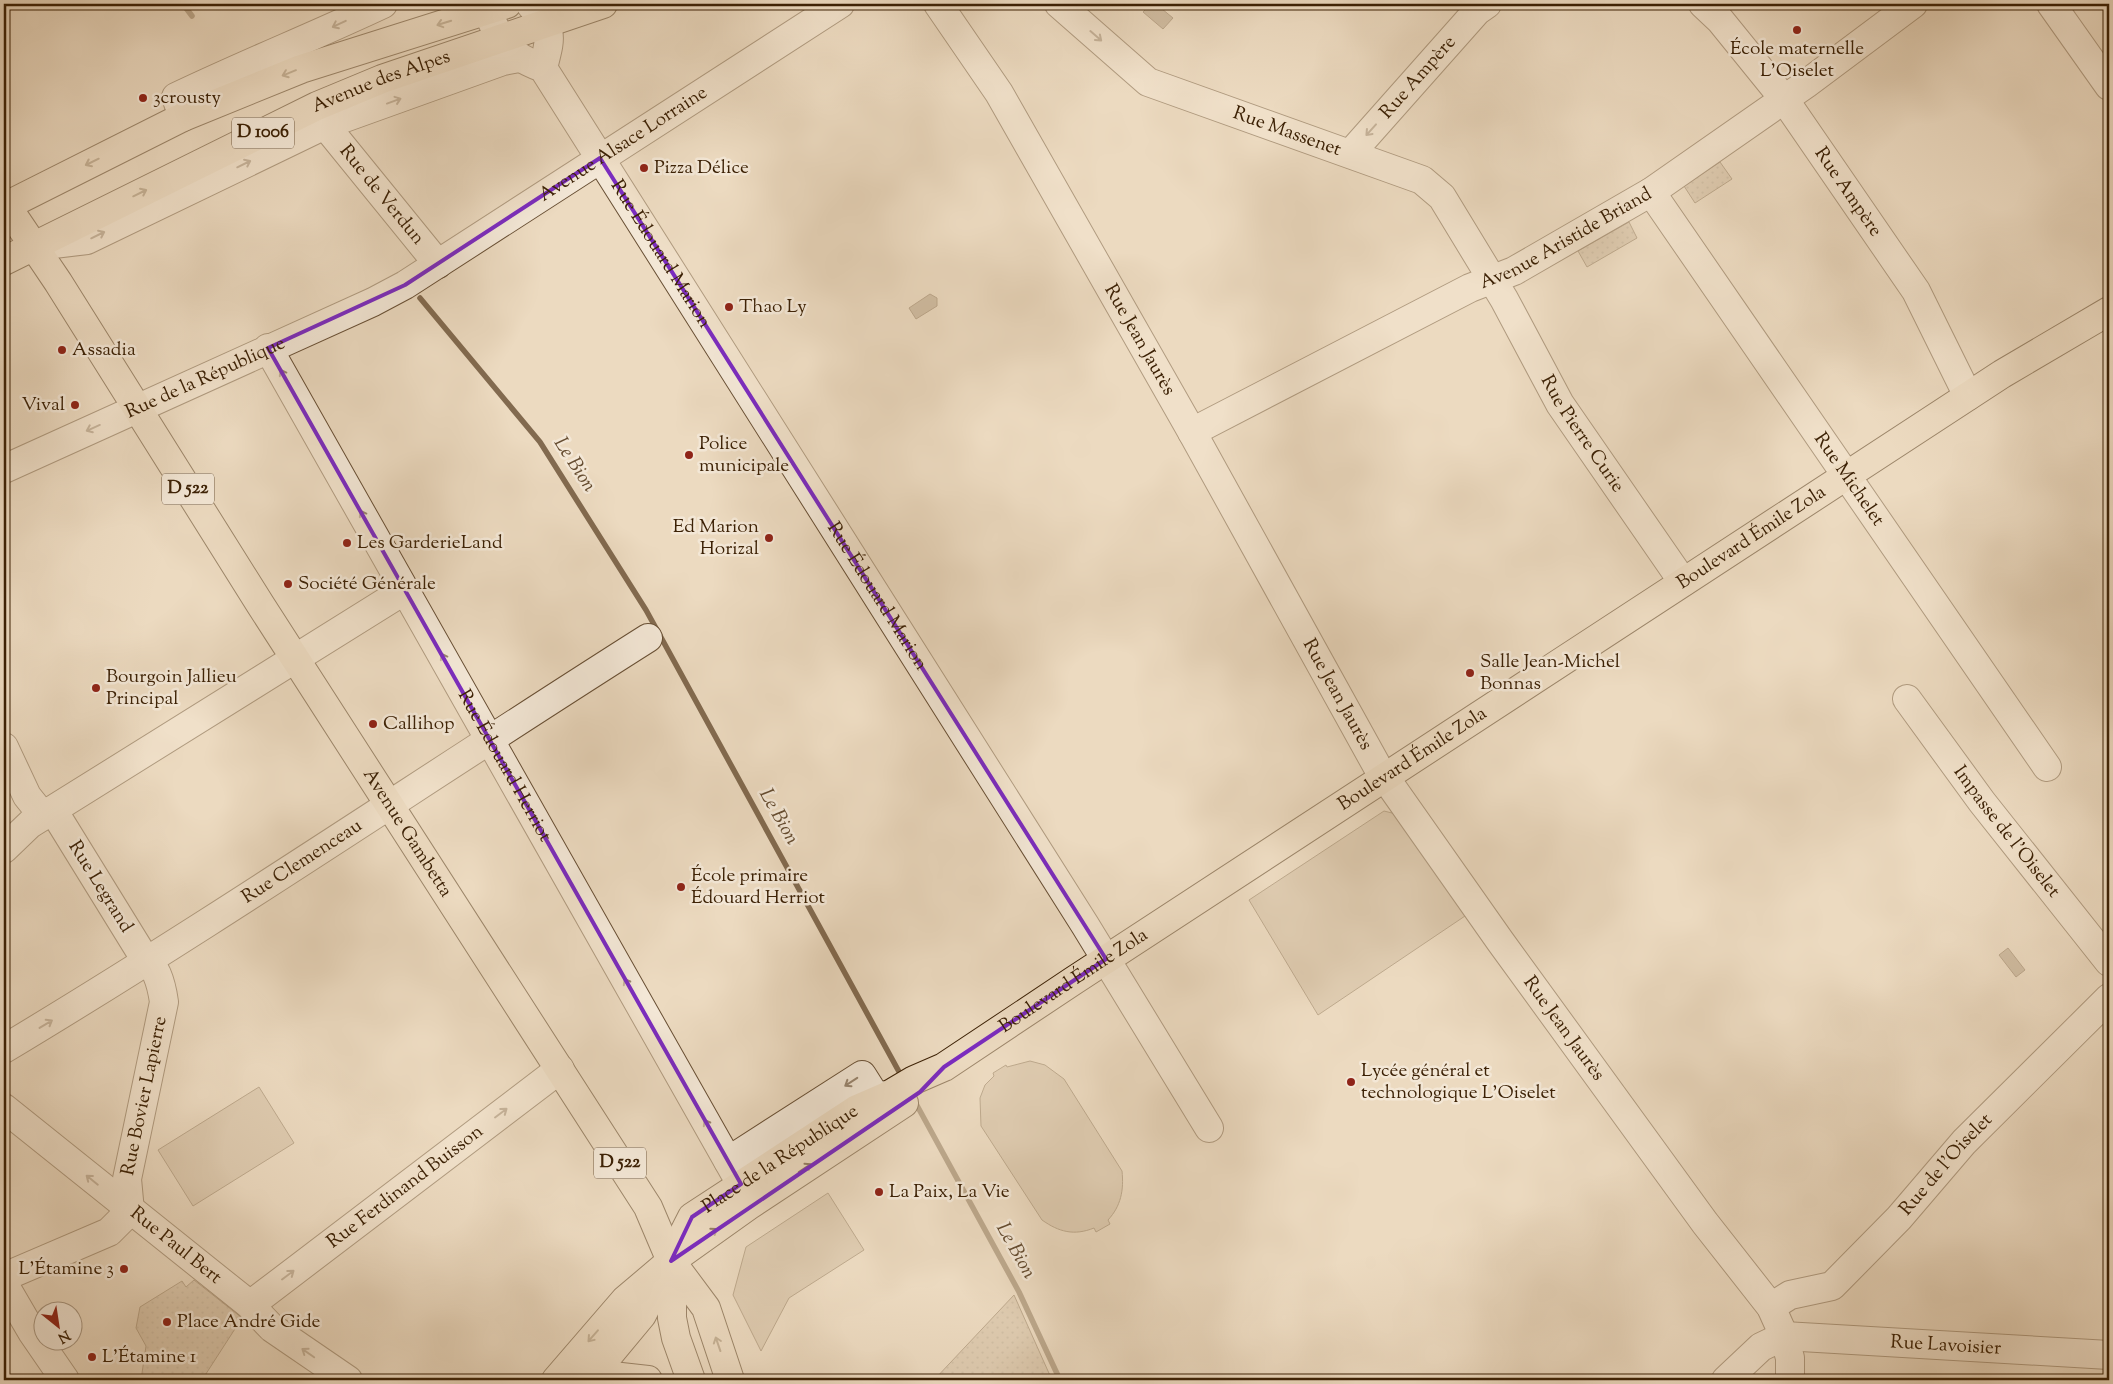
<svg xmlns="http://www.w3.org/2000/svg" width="2113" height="1384" viewBox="0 0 2113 1384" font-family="'Sorts Mill Goudy',serif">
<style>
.green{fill:url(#green-dots);stroke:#856e52}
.pitch{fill:#cebba0;stroke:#856e52}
.water{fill:#b09b80;stroke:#826a4f}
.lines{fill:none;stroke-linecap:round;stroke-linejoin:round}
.stream{stroke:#826a4f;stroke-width:5.5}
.minor-casing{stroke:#684f34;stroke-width:30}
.major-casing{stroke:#3c2105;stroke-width:30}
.minor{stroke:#f3e7d6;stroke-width:28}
.major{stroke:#ecdac0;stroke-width:28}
.oneway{stroke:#947e62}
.oneway2{stroke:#98846e}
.marked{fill:none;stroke:#7b2cbf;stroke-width:4;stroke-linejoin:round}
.poi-dot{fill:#8f2418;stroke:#f3e7d6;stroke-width:2}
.labels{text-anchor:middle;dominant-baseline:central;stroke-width:5;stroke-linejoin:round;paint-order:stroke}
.shield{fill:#f3e7d6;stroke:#735c44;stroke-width:1}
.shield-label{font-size:18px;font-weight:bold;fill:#3c2105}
.poi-label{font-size:19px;fill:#3c2105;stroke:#f3e7d6;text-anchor:start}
.street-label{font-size:19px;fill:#3c2105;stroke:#f3e7d6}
.water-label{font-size:20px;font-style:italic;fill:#654c30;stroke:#f3e7d6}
</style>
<defs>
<pattern id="green-dots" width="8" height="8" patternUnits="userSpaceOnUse" patternTransform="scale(1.25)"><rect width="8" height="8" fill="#cebba0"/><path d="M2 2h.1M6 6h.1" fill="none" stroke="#b2a088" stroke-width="1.8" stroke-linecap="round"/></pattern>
</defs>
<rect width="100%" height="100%" fill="#ecdac0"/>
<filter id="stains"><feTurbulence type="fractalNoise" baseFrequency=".004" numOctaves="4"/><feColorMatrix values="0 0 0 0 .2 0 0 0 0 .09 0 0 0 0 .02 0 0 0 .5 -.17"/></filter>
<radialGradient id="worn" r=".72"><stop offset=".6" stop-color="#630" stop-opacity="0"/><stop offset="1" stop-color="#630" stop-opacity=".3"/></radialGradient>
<!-- green -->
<g class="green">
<path d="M1720 162 1732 179 1695 203 1684 186Z"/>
<path d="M1629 222 1637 238 1587 267 1578 251Z"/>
<path d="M194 1280 242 1318 202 1380H141L146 1346 136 1328 140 1307 182 1281 186 1287Z"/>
<path d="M1014 1295 1052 1380H934Z"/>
</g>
<!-- pitch -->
<g class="pitch">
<path d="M1384 811 1396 814 1468 914 1318 1015 1249 900Z"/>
<path d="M1030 1061 1045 1065 1064 1079 1122 1171C1124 1190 1121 1206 1108 1220L1110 1224 1096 1232 1094 1228C1074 1236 1059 1232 1042 1220L981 1126 980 1098 985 1085 994 1076 993 1073 1006 1065 1007 1067Z"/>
<path d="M259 1087 294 1143 193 1206 158 1150Z"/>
<path d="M828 1193 864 1250 789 1298 761 1351 733 1295 746 1247Z"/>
</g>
<!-- water -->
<g class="water">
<path d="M1151 4H1156L1173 18 1163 29 1143 12Z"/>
<path d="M930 294 937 298V306L916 319 909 308Z"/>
<path d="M2008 948 2025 970 2016 977 1999 955Z"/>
</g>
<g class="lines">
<!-- stream -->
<g class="stream">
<path d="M183 4 192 16"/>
<path d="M420 298 540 442 646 610 903 1079"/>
<path d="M914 1100 1019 1292 1060 1380"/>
</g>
<!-- minor casing -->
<g class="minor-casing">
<g id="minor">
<path id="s1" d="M484 4C501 41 503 53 543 68L1085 925 1209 1128"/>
<path d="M530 4C553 32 552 33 543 68"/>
<path id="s2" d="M938 4 999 93 1192 432 1377 766 1500 941 1705 1223 1771 1307 1784 1336 1790 1358V1380"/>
<path id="s3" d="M1059 4 1148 82 1422 180 1442 197 1504 299 1560 404 1683 582"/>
<path id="s4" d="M1703 4 1720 20 1784 99 1916 291 1968 396"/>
<path d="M2051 4 2109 86"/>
<path d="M183 117 176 97C245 64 315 36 383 4"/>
<path id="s5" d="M325 125 438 264"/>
<path id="s6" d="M1351 153 1477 11 1487 4"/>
<path id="s7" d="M1651 192 2047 767"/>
<path d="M37 246 87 240 325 125 503 61 519 58"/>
<path id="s8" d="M268 348 741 1184"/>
<path id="s9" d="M1192 432 1470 288 1514 271 1651 192 1806 84 1913 4"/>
<path id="s10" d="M4 469 373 302 405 285 840 4"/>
<path id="s11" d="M1907 699 1982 802 2109 962"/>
<path d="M4 747 27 796 43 816"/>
<path d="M4 849 30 824 405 590"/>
<path id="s12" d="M4 1049C222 918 433 774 648 638"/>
<path id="s13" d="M4 1108 250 1305 272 1328 348 1380"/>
<path d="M728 1161 862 1075 874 1094 887 1096"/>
<path id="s14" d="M4 1277 109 1232 130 1211 127 1179 164 1002C161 981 156 966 140 951L53 810"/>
<path d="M4 1284 32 1332 65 1380"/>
<path id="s15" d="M250 1305 560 1069"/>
<path id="s16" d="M1771 1307 1790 1295 1832 1286 1899 1218 1964 1142 2109 998"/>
<path id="s17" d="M1784 1336 2109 1355"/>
<path d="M1726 1380 1761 1347 1784 1336"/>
</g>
</g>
<!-- major casing -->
<g class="major-casing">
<g id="major">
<path id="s18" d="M4 202 58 282 260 604 648 1207 671 1261 706 1308 730 1380"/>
<path d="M4 207 183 117 301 69 507 4"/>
<path id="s19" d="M4 261 317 106 382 79 603 4"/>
<path d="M672 1265V1318L676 1338 691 1380"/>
<path d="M556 1380 625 1300 671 1261 748 1206 904 1103"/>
<path id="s20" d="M588 1380 642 1315 692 1217 857 1109 887 1096 914 1080 944 1067 1073 981 2002 374 2109 311"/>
<path d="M601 1380 612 1376 648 1380"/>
</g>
</g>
<!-- minor -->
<use href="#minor" class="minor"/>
<!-- major -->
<use href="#major" class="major"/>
</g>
<!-- one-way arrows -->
<defs><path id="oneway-shaft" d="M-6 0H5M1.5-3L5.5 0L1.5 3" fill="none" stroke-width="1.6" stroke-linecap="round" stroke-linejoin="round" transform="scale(1.25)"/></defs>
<g class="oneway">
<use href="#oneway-shaft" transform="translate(444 23) rotate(163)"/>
<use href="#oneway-shaft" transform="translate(289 73) rotate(158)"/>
<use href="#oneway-shaft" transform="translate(92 162) rotate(154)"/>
<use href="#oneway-shaft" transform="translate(140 193) rotate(-26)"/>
<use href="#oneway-shaft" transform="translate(805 1168) rotate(-34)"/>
<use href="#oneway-shaft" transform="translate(711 1233) rotate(-36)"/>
<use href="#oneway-shaft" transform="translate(593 1336) rotate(131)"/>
<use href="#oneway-shaft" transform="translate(718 1344) rotate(-109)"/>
</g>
<g class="oneway2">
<use href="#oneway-shaft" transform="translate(339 24) rotate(155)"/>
<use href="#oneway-shaft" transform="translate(1096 36) rotate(41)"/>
<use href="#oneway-shaft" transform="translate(394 101) rotate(-20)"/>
<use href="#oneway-shaft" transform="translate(1371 130) rotate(132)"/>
<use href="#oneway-shaft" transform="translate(244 164) rotate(-26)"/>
<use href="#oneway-shaft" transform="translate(98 235) rotate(-26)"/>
<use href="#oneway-shaft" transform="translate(284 376) rotate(-119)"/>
<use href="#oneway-shaft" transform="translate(93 428) rotate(156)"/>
<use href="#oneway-shaft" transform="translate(364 517) rotate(-119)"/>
<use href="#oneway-shaft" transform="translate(445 660) rotate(-119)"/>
<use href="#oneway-shaft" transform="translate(628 985) rotate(-120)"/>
<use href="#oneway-shaft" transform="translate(46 1024) rotate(-31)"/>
<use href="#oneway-shaft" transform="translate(851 1082) rotate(147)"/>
<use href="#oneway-shaft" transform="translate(501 1113) rotate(-37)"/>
<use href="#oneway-shaft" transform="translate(708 1126) rotate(-120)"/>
<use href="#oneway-shaft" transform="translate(92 1180) rotate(-141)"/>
<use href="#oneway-shaft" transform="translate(288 1275) rotate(-37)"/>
<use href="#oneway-shaft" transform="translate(308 1353) rotate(-145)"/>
</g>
<!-- marked area -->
<path d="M0 0H2113V1384H0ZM600 158 1106 959 944 1067 920 1092 671 1261 692 1217 741 1184 268 348 405 285Z" fill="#ecdac0" fill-opacity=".55" fill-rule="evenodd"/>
<path class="marked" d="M600 158 1106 959 944 1067 920 1092 671 1261 692 1217 741 1184 268 348 405 285Z"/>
<!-- markers -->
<g class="poi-dot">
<circle cx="1797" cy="30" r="5"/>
<circle cx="143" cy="98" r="5"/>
<circle cx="644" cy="168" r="5"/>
<circle cx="729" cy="307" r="5"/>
<circle cx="62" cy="350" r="5"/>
<circle cx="75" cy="405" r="5"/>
<circle cx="689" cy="455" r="5"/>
<circle cx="769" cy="538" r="5"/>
<circle cx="347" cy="543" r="5"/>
<circle cx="288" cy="584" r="5"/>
<circle cx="1470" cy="673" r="5"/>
<circle cx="96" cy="688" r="5"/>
<circle cx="373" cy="724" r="5"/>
<circle cx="681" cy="887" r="5"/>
<circle cx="1351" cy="1082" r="5"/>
<circle cx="879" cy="1192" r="5"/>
<circle cx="124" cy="1269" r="5"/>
<circle cx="167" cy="1322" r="5"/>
<circle cx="92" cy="1357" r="5"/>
</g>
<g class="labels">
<!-- shield labels -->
<g class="shield">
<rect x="232" y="117.5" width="62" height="31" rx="4"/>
<rect x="162" y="473.5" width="52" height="31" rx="4"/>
<rect x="594" y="1147.5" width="52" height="31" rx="4"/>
</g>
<g class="shield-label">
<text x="263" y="133">D 1006</text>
<text x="188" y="489">D 522</text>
<text x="620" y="1163">D 522</text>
</g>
<!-- poi labels -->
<g class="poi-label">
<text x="1797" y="49" text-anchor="middle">École maternelle<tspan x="1797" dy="22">L'Oiselet</tspan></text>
<text x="153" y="98">3crousty</text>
<text x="654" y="168">Pizza Délice</text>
<text x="739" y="307">Thao Ly</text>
<text x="72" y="350">Assadia</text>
<text x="65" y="405" text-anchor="end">Vival</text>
<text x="699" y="444">Police<tspan x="699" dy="22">municipale</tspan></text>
<text x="759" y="527" text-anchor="end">Ed Marion<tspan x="759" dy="22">Horizal</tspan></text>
<text x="357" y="543">Les GarderieLand</text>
<text x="298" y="584">Société Générale</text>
<text x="1480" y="662">Salle Jean-Michel<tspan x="1480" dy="22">Bonnas</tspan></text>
<text x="106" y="677">Bourgoin Jallieu<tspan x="106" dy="22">Principal</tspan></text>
<text x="383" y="724">Callihop</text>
<text x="691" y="876">École primaire<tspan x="691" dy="22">Édouard Herriot</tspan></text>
<text x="1361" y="1071">Lycée général et<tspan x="1361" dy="22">technologique L'Oiselet</tspan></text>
<text x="889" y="1192">La Paix, La Vie</text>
<text x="114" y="1269" text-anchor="end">L'Étamine 3</text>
<text x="177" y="1322">Place André Gide</text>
<text x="102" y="1357">L'Étamine 1</text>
</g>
<!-- street labels -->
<g class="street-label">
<text stroke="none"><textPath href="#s6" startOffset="101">Rue Ampère</textPath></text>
<text stroke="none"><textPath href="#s19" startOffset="418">Avenue des Alpes</textPath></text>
<text stroke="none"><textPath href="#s3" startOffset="266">Rue Massenet</textPath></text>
<text stroke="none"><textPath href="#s10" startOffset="701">Avenue Alsace Lorraine</textPath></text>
<text stroke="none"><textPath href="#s4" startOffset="238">Rue Ampère</textPath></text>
<text stroke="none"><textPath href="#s5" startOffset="90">Rue de Verdun</textPath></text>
<text stroke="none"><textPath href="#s9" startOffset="421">Avenue Aristide Briand</textPath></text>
<text stroke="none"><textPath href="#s1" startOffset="311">Rue Édouard Marion</textPath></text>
<text stroke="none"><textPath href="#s2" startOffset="392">Rue Jean Jaurès</textPath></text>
<text stroke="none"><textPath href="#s10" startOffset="221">Rue de la République</textPath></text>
<text stroke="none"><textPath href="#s3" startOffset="711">Rue Pierre Curie</textPath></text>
<text stroke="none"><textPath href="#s7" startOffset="349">Rue Michelet</textPath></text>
<text stroke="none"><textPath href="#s20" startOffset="1454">Boulevard Émile Zola</textPath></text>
<text stroke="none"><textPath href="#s1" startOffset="716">Rue Édouard Marion</textPath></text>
<text stroke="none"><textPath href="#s2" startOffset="798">Rue Jean Jaurès</textPath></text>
<text stroke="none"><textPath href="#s20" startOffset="1049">Boulevard Émile Zola</textPath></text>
<text stroke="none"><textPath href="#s8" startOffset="480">Rue Édouard Herriot</textPath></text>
<text stroke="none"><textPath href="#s11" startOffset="166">Impasse de l'Oiselet</textPath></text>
<text stroke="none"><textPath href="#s18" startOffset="749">Avenue Gambetta</textPath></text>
<text stroke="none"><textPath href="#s12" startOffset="352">Rue Clemenceau</textPath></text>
<text transform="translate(100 887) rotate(58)">Rue Legrand</text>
<text stroke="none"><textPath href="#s20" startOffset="644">Boulevard Émile Zola</textPath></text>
<text stroke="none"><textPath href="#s2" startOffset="1202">Rue Jean Jaurès</textPath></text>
<text stroke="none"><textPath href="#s14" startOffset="261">Rue Bovier Lapierre</textPath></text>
<text stroke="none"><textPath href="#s20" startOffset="300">Place de la République</textPath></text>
<text stroke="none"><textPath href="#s16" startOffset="232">Rue de l'Oiselet</textPath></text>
<text stroke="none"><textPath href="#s15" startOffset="195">Rue Ferdinand Buisson</textPath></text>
<text stroke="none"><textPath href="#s13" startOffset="220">Rue Paul Bert</textPath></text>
<text stroke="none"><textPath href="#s17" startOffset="162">Rue Lavoisier</textPath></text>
</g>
<!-- water labels -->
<g class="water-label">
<text transform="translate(574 465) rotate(57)">Le Bion</text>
<text transform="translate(778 817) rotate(61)">Le Bion</text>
<text transform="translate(1015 1251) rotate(61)">Le Bion</text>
</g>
</g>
<!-- margin -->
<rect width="2113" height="1384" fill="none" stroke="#ecdac0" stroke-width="20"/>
<rect x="5" y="5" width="2103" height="1374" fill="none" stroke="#3c2105" stroke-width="2.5"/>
<rect x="10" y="10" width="2093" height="1364" fill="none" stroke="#3c2105"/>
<!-- north arrow -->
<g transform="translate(58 1326) rotate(150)"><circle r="24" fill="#f3e7d6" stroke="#aa9882"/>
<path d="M0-4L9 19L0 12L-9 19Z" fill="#8f2418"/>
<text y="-8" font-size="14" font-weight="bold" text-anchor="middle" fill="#3c2105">N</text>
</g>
<rect width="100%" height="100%" filter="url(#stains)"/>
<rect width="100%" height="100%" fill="url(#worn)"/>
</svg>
